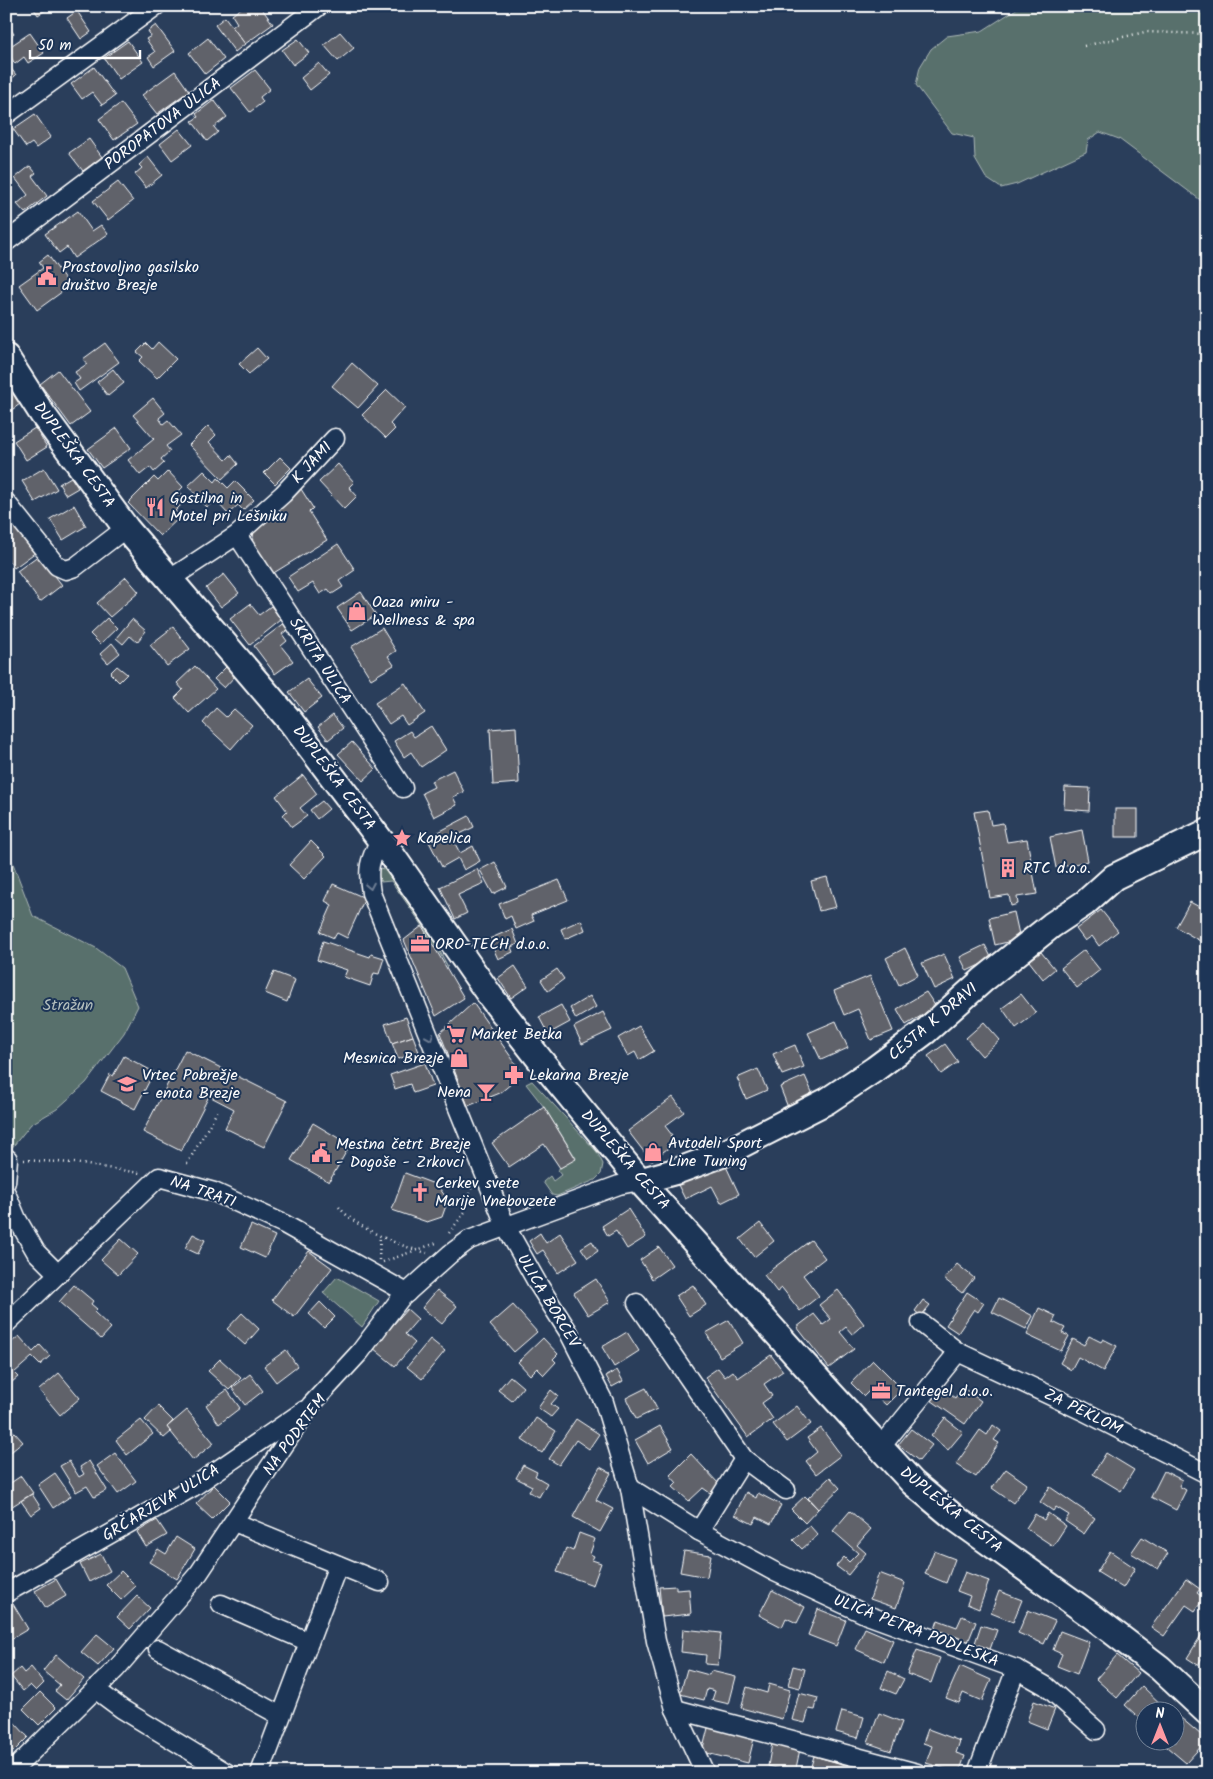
<svg xmlns="http://www.w3.org/2000/svg" width="1213" height="1779" viewBox="0 0 1213 1779" font-family="Kalam,sans-serif">
<style>
.green{fill:#58706c;stroke:#acb8b6}
.building{fill:#60626a;stroke:#fff}
.lines{fill:none;stroke-linecap:round;stroke-linejoin:round}
.street-casing{stroke:#fff;stroke-width:21}
.secondary-casing{stroke:#fff;stroke-width:29}
.path{stroke:#fff;stroke-width:2.5;stroke-dasharray:1 4;stroke-linecap:butt}
.street{stroke:#1d3557;stroke-width:18}
.secondary{stroke:#1d3557;stroke-width:25}
.oneway{stroke:#6c7c92}
.labels{text-anchor:middle;dominant-baseline:central;stroke-width:4;stroke-linejoin:round;paint-order:stroke}
.street-label{font-size:16px;fill:#fff;stroke:#1d3557}
.poi-label{font-size:16px;fill:#fff;stroke:#1d3557;text-anchor:start}
.park-label{font-size:16px;fill:#b4bfbd;stroke:#1d3557}
</style>
<rect width="100%" height="100%" fill="#2a3e5b"/>
<filter id="ink" filterUnits="userSpaceOnUse"><feTurbulence type="fractalNoise" baseFrequency=".02" numOctaves="2"/><feDisplacementMap in="SourceGraphic" scale="10" xChannelSelector="R" yChannelSelector="G"/><feConvolveMatrix kernelMatrix="1 2 1 2 8 2 1 2 1" color-interpolation-filters="sRGB"/></filter>
<g filter="url(#ink)">
<!-- green -->
<g class="green">
<path d="M1021 6H1207V205L1119 139 1100 132 1088 140 1086 152 1017 184 1001 188 986 178 975 159 974 138 952 133 916 85 920 67 931 49 947 36 982 31Z"/>
<path d="M6 845 33 916 96 948 122 968 138 1006 124 1033 86 1083 57 1109 31 1124 10 1150H6Z"/>
<path d="M379 868 384 869 431 934 448 967 423 926 391 881 381 882 377 871Z"/>
<path d="M532 1081 597 1152 603 1164 601 1174 595 1180 557 1196 552 1195 543 1182 550 1176 553 1181 561 1175 557 1170 576 1158 544 1107 526 1084Z"/>
<path d="M337 1277 379 1301 362 1327 323 1293Z"/>
</g>
<!-- building -->
<g class="building">
<path d="M32 6H52L38 15Z"/>
<path d="M244 6H260L273 24 245 44 232 27 237 23 232 15Z"/>
<path d="M77 11 91 32 81 39 67 18Z"/>
<path d="M225 17 245 44 235 52 215 25Z"/>
<path d="M6 23 14 34 6 40Z"/>
<path d="M156 25 175 51 154 66 148 57 155 52 146 39 151 36 148 31Z"/>
<path d="M340 32 354 48 338 61 324 45Z"/>
<path d="M30 33 44 53 28 63 24 57 15 64 6 49Z"/>
<path d="M208 38 224 59 205 74 189 53Z"/>
<path d="M298 39 309 53 293 65 282 50Z"/>
<path d="M128 41 143 62 119 79 104 58Z"/>
<path d="M6 62 16 75 7 83 6 82Z"/>
<path d="M319 63 329 75 310 90 301 78Z"/>
<path d="M94 67 115 96 102 105 92 92 82 99 71 84Z"/>
<path d="M255 70 270 89 260 97 263 102 250 112 231 88Z"/>
<path d="M175 71 189 91 157 114 142 95Z"/>
<path d="M214 100 227 117 214 127 218 132 207 141 192 121 198 117 196 114Z"/>
<path d="M121 103 137 124 114 140 99 119Z"/>
<path d="M35 114 51 137 36 148 32 143 26 147 13 129Z"/>
<path d="M179 129 192 145 172 160 160 144Z"/>
<path d="M89 139 102 157 83 171 69 153Z"/>
<path d="M148 157 162 175 146 188 135 174 142 168 139 165Z"/>
<path d="M30 166 36 173 32 176 47 196 25 213 17 204 28 195 15 178Z"/>
<path d="M118 182 133 201 108 220 93 201Z"/>
<path d="M78 211 92 231 101 225 108 234 74 258 67 247 59 253 45 234Z"/>
<path d="M48 255 70 286 37 310 19 285 43 268 39 262Z"/>
<path d="M158 342 176 359 157 378 139 361 143 357 137 352 146 343 152 349Z"/>
<path d="M105 343 119 362 79 391 74 383 80 379 75 372 87 364 83 359Z"/>
<path d="M257 348 267 359 249 374 239 364Z"/>
<path d="M352 363 378 386 358 408 332 386Z"/>
<path d="M113 369 124 383 108 396 97 382Z"/>
<path d="M58 370 90 412 71 426 40 384Z"/>
<path d="M9 388 20 404 6 414V390Z"/>
<path d="M387 390 405 407 390 424 395 429 386 438 362 415Z"/>
<path d="M153 398 165 413 159 418 163 424 168 420 181 435 166 446 170 451 161 459 164 463 154 472 150 467 140 475 128 460 154 439 133 415Z"/>
<path d="M208 426 216 435 209 442 226 460 231 455 238 464 222 479 189 445Z"/>
<path d="M35 428 47 447 26 460 14 441Z"/>
<path d="M117 428 131 448 102 468 88 449Z"/>
<path d="M280 457 291 468 275 484 264 473Z"/>
<path d="M338 464 354 482 349 487 357 496 344 509 319 482Z"/>
<path d="M44 468 57 489 35 502 22 481Z"/>
<path d="M168 471 183 487 179 491 187 499 175 511 181 516 160 536 128 503 154 477 158 481Z"/>
<path d="M204 471 215 482 218 478 228 488 235 481 254 500 243 510 238 505 228 514 215 500 207 507 188 486Z"/>
<path d="M71 477 78 488 66 495 59 484Z"/>
<path d="M301 489 313 508 309 512 327 540 272 574 252 544 254 531Z"/>
<path d="M74 505 86 526 63 540 50 519Z"/>
<path d="M13 521 36 552 14 568 6 557V526Z"/>
<path d="M338 544 355 570 339 581 343 587 332 594 328 589 320 594 313 583 298 592 288 577Z"/>
<path d="M39 555 62 585 40 602 17 571Z"/>
<path d="M224 574 239 593 221 607 206 588Z"/>
<path d="M126 577 139 592 110 617 97 603Z"/>
<path d="M361 592 376 615 352 630 337 608Z"/>
<path d="M250 604 259 615 271 606 281 620 250 645 230 619Z"/>
<path d="M107 618 117 628 100 644 90 634Z"/>
<path d="M132 619 146 631 137 642 130 636 123 644 116 638Z"/>
<path d="M286 622 290 628 282 634 287 641 281 646 293 661 275 674 254 646Z"/>
<path d="M173 627 190 649 167 666 150 645Z"/>
<path d="M382 628 396 651 388 656 394 665 371 679 351 647Z"/>
<path d="M112 643 120 653 108 663 100 654Z"/>
<path d="M117 666 127 674 119 682 110 673Z"/>
<path d="M195 666 216 689 189 713 175 698 183 690 177 683Z"/>
<path d="M226 667 235 676 224 688 214 679Z"/>
<path d="M307 679 322 698 304 712 289 692Z"/>
<path d="M405 683 425 713 407 725 401 716 389 724 375 703Z"/>
<path d="M216 708 226 717 234 709 252 725 231 749 203 723Z"/>
<path d="M333 715 343 728 328 740 318 727Z"/>
<path d="M431 726 446 750 421 767 411 752 404 757 394 741 410 731 414 737Z"/>
<path d="M516 727 519 783 493 785 490 729Z"/>
<path d="M352 742 376 769 363 781 338 754Z"/>
<path d="M453 770 464 792 453 797 457 805 434 817 422 793 434 787 431 781Z"/>
<path d="M303 775 317 794 300 808 307 816 292 827 283 815 287 811 276 796Z"/>
<path d="M1065 787 1090 788 1089 811 1064 809Z"/>
<path d="M322 801 329 809 317 819 310 810Z"/>
<rect x="1115" y="809" width="23" height="28"/>
<path d="M988 810 991 825 1003 823 1007 842 1027 839 1037 894 1017 897 1018 904 1011 906 1009 895 990 898 974 812Z"/>
<path d="M469 816 474 827 452 838 460 853 473 846 480 861 464 870 458 858 442 867 427 838Z"/>
<path d="M1082 830 1088 861 1056 868 1050 837Z"/>
<path d="M311 841 326 856 304 879 289 865Z"/>
<path d="M495 862 507 887 493 894 480 870Z"/>
<path d="M477 869 484 883 458 895 467 913 455 919 440 887Z"/>
<path d="M827 877 836 907 819 911 811 881Z"/>
<path d="M559 880 568 900 531 915 534 921 516 929 511 916 505 919 499 904Z"/>
<path d="M333 884 365 898 347 938 337 933 334 938 320 932 332 905 325 901Z"/>
<path d="M1190 902 1207 911V945L1176 927Z"/>
<path d="M1101 910 1118 931 1099 946 1092 936 1085 941 1076 929Z"/>
<path d="M1014 912 1020 939 995 945 989 918Z"/>
<path d="M581 920 585 930 565 939 561 929Z"/>
<path d="M422 926 464 998 436 1016 404 940Z"/>
<path d="M512 929 518 944 511 947 513 952 498 959 489 939Z"/>
<path d="M323 941 370 957 371 954 384 958 379 974 374 973 370 986 344 977 347 970 317 960Z"/>
<path d="M985 945 992 959 967 971 960 957Z"/>
<path d="M905 948 918 975 899 985 886 958Z"/>
<path d="M1084 950 1100 970 1077 988 1061 968Z"/>
<path d="M1041 952 1055 969 1043 979 1029 961Z"/>
<path d="M944 954 955 979 934 989 922 963Z"/>
<path d="M515 966 528 986 511 998 498 978Z"/>
<path d="M557 969 564 979 548 991 541 980Z"/>
<path d="M274 972 295 980 287 1002 265 993Z"/>
<path d="M870 976 893 1031 871 1040 858 1009 844 1015 834 991Z"/>
<path d="M926 992 936 1007 906 1025 897 1009Z"/>
<path d="M1021 994 1036 1013 1016 1028 1002 1008Z"/>
<path d="M590 996 596 1007 576 1019 570 1008Z"/>
<path d="M473 1003 523 1074 500 1093 468 1106 440 1033Z"/>
<path d="M561 1005 570 1022 548 1034 539 1017Z"/>
<path d="M603 1012 612 1030 582 1044 574 1027Z"/>
<path d="M406 1017 413 1036 392 1043 385 1024Z"/>
<path d="M836 1021 848 1048 821 1060 808 1033Z"/>
<path d="M984 1022 1000 1040 982 1056 966 1038Z"/>
<path d="M639 1026 654 1051 639 1060 635 1052 628 1056 618 1038Z"/>
<path d="M413 1036 419 1052 398 1059 392 1043Z"/>
<path d="M945 1044 958 1062 941 1074 928 1056Z"/>
<path d="M795 1045 804 1067 782 1075 773 1054Z"/>
<path d="M185 1050 287 1101 264 1147 225 1128 234 1109 209 1096 181 1151 143 1132Z"/>
<path d="M124 1056 154 1072 135 1109 101 1091 110 1074 113 1076Z"/>
<path d="M425 1063 433 1086 413 1093 410 1084 395 1089 390 1075Z"/>
<path d="M758 1069 767 1090 746 1099 737 1078Z"/>
<path d="M805 1076 815 1099 789 1110 780 1087Z"/>
<path d="M673 1097 684 1112 665 1126 672 1135 670 1136 675 1143 651 1161 628 1131Z"/>
<path d="M544 1107 576 1159 560 1168 544 1144 509 1167 492 1143Z"/>
<path d="M313 1123 350 1145 329 1182 291 1160Z"/>
<path d="M724 1162 739 1194 721 1203 712 1186 685 1199 678 1185Z"/>
<path d="M405 1173 437 1185 448 1200 442 1217 427 1222 392 1210Z"/>
<path d="M628 1209 646 1237 627 1249 616 1231 608 1236 602 1226Z"/>
<path d="M760 1223 774 1241 754 1257 740 1239Z"/>
<path d="M251 1225 275 1236 265 1258 241 1247Z"/>
<path d="M540 1233 546 1243 560 1233 578 1260 558 1273 543 1250 537 1254 529 1241Z"/>
<path d="M193 1234 205 1240 198 1254 185 1248Z"/>
<path d="M121 1239 138 1254 118 1275 101 1260Z"/>
<path d="M811 1240 825 1258 803 1275 819 1296 800 1311 782 1288 777 1292 764 1275Z"/>
<path d="M592 1241 598 1251 588 1258 581 1248Z"/>
<path d="M659 1247 672 1265 652 1279 640 1260Z"/>
<path d="M309 1251 332 1268 294 1317 272 1300Z"/>
<path d="M957 1264 974 1278 962 1293 944 1279Z"/>
<path d="M596 1279 610 1302 588 1315 574 1293Z"/>
<path d="M74 1285 93 1301 91 1304 97 1309 94 1312 111 1328 101 1339 59 1302Z"/>
<path d="M693 1285 706 1305 689 1316 676 1296Z"/>
<path d="M437 1290 457 1306 442 1324 422 1308Z"/>
<path d="M838 1290 864 1324 852 1334 846 1327 840 1332 854 1349 829 1368 797 1327 814 1314 823 1325 831 1319 819 1305Z"/>
<path d="M967 1292 984 1303 978 1312 974 1309 958 1333 946 1325Z"/>
<path d="M999 1298 1033 1316 1026 1329 992 1312Z"/>
<path d="M923 1300 930 1305 921 1316 915 1311Z"/>
<path d="M320 1302 335 1317 324 1328 309 1314Z"/>
<path d="M513 1305 537 1332 514 1352 490 1325Z"/>
<path d="M1039 1308 1056 1316 1053 1322 1065 1328 1062 1333 1069 1336 1061 1351 1027 1335Z"/>
<path d="M407 1309 418 1319 405 1334 415 1343 395 1366 373 1348Z"/>
<path d="M242 1313 259 1329 245 1345 227 1329Z"/>
<path d="M729 1320 743 1343 720 1357 706 1333Z"/>
<path d="M627 1332 639 1351 614 1367 602 1347Z"/>
<path d="M19 1336 33 1352 40 1345 50 1356 40 1365 32 1357 14 1373 18 1377 6 1387V1347Z"/>
<path d="M1089 1336 1101 1342 1103 1339 1117 1346 1103 1371 1078 1357 1071 1370 1060 1363 1073 1339 1084 1345Z"/>
<path d="M543 1338 558 1354 553 1359 556 1362 544 1375 537 1368 530 1375 518 1362Z"/>
<path d="M430 1339 445 1351 422 1379 407 1367Z"/>
<path d="M286 1350 297 1366 276 1382 264 1366Z"/>
<path d="M771 1355 783 1371 764 1384 772 1396 762 1403 773 1419 748 1437 705 1377 718 1368 725 1377 733 1371 738 1378Z"/>
<path d="M220 1359 241 1378 229 1390 208 1371Z"/>
<path d="M873 1360 902 1389 886 1405 870 1390 864 1396 851 1383Z"/>
<path d="M617 1370 623 1381 612 1387 606 1376Z"/>
<path d="M59 1373 80 1398 60 1415 39 1390Z"/>
<path d="M250 1374 263 1391 245 1405 232 1388Z"/>
<path d="M510 1376 523 1387 512 1401 498 1390Z"/>
<path d="M937 1385 955 1398 962 1387 981 1401 965 1424 928 1398Z"/>
<path d="M646 1388 657 1409 636 1419 626 1398Z"/>
<path d="M227 1390 240 1408 219 1424 206 1405Z"/>
<path d="M551 1390 558 1396 551 1404 558 1409 551 1417 538 1408Z"/>
<path d="M158 1406 173 1421 167 1427 171 1432 164 1438 145 1420Z"/>
<path d="M797 1406 811 1424 787 1442 773 1424Z"/>
<path d="M187 1410 214 1443 193 1460 167 1427Z"/>
<path d="M536 1418 556 1431 542 1453 522 1440Z"/>
<path d="M945 1418 963 1432 948 1450 931 1436Z"/>
<path d="M576 1419 599 1434 589 1449 576 1440 559 1465 549 1459Z"/>
<path d="M141 1420 153 1434 127 1455 116 1440Z"/>
<path d="M6 1423 23 1442 6 1456Z"/>
<path d="M993 1425 1001 1431 994 1440 999 1443 976 1477 956 1464 980 1430 987 1435Z"/>
<path d="M660 1426 673 1448 648 1463 635 1440Z"/>
<path d="M821 1428 841 1455 816 1474 806 1461 817 1452 807 1438Z"/>
<path d="M911 1429 932 1445 919 1461 898 1445Z"/>
<path d="M115 1453 136 1481 118 1494 97 1466Z"/>
<path d="M1106 1453 1134 1470 1121 1491 1093 1474Z"/>
<path d="M691 1454 719 1484 710 1493 703 1488 689 1501 673 1487 677 1483 670 1475Z"/>
<path d="M69 1461 79 1477 84 1474 80 1467 89 1461 107 1490 94 1497 87 1486 76 1492 60 1466Z"/>
<path d="M523 1465 537 1472 535 1476 547 1483 539 1497 529 1492 532 1486 516 1478Z"/>
<path d="M600 1467 611 1473 596 1500 613 1509 600 1532 573 1517Z"/>
<path d="M1006 1469 1027 1484 1013 1503 992 1488Z"/>
<path d="M1164 1471 1182 1480 1179 1486 1186 1490 1176 1510 1151 1497Z"/>
<path d="M55 1473 71 1496 53 1508 38 1485Z"/>
<path d="M21 1476 33 1493 6 1510V1486Z"/>
<path d="M830 1477 840 1488 818 1509 808 1498Z"/>
<path d="M214 1485 230 1501 212 1519 196 1504Z"/>
<path d="M1050 1487 1095 1518 1084 1534 1065 1521 1069 1515 1056 1507 1053 1511 1040 1502Z"/>
<path d="M746 1492 756 1498 758 1493 781 1505 771 1524 757 1517 753 1524 735 1515Z"/>
<path d="M32 1494 41 1508 31 1515 21 1501Z"/>
<path d="M805 1496 818 1509 805 1523 791 1509Z"/>
<path d="M850 1511 871 1529 857 1545 866 1553 848 1575 836 1566 844 1557 849 1562 858 1553 833 1531Z"/>
<path d="M1048 1513 1066 1526 1053 1546 1026 1528 1035 1514 1044 1520Z"/>
<path d="M157 1520 167 1535 146 1547 137 1532Z"/>
<path d="M810 1526 818 1535 802 1549 793 1540Z"/>
<path d="M579 1533 595 1539 590 1554 594 1556 592 1560 601 1563 593 1585 557 1572 566 1548 573 1551Z"/>
<path d="M176 1537 195 1549 177 1579 149 1562 158 1549 166 1554Z"/>
<path d="M1142 1537 1168 1553 1158 1569 1131 1553Z"/>
<path d="M684 1551 711 1555 707 1577 680 1572Z"/>
<path d="M934 1551 955 1559 946 1583 925 1574Z"/>
<path d="M1110 1551 1135 1568 1123 1588 1097 1572Z"/>
<path d="M101 1554 110 1571 89 1582 80 1564Z"/>
<path d="M121 1571 136 1586 121 1600 106 1585Z"/>
<path d="M965 1572 989 1581 979 1609 967 1604 970 1596 957 1591Z"/>
<path d="M879 1573 905 1583 896 1608 870 1599Z"/>
<path d="M56 1579 66 1596 46 1608 35 1591Z"/>
<path d="M1186 1579 1200 1589 1197 1593 1204 1598 1195 1611 1186 1605 1164 1636 1151 1627Z"/>
<path d="M676 1586V1590L689 1589 691 1614 662 1617 659 1587Z"/>
<path d="M772 1590 805 1607 797 1623 786 1618 782 1627 759 1615Z"/>
<path d="M999 1591 1022 1600 1013 1622 991 1613Z"/>
<path d="M137 1596 150 1608 130 1629 117 1617Z"/>
<path d="M13 1604 28 1629 6 1642V1608Z"/>
<path d="M818 1609 846 1620 836 1646 808 1635Z"/>
<path d="M1028 1610 1055 1621 1044 1644 1018 1633Z"/>
<path d="M962 1616 976 1622 968 1642 935 1629 938 1620 957 1627Z"/>
<path d="M981 1625 997 1630 989 1652 974 1646Z"/>
<path d="M1207 1626V1650L1198 1665 1187 1658Z"/>
<path d="M865 1628 893 1640 884 1662 855 1649Z"/>
<path d="M683 1629 721 1633 718 1665 705 1664 706 1655 681 1652Z"/>
<path d="M1060 1631 1089 1642 1077 1674 1057 1666 1062 1654 1053 1650Z"/>
<path d="M97 1634 114 1648 98 1666 81 1652Z"/>
<path d="M917 1650 940 1658 931 1683 907 1674Z"/>
<path d="M56 1655 84 1679 66 1700 55 1691 60 1685 43 1671Z"/>
<path d="M1117 1655 1138 1673 1117 1698 1096 1679Z"/>
<path d="M793 1666 805 1669 800 1688 788 1685Z"/>
<path d="M960 1666 991 1680 982 1701 963 1693 959 1703 946 1698Z"/>
<path d="M31 1667 44 1683 36 1691 30 1685 23 1691 11 1676 20 1668 24 1673Z"/>
<path d="M687 1669 709 1675 711 1671 736 1677 729 1704 712 1700 715 1691 707 1689 704 1700 680 1694Z"/>
<path d="M888 1671 904 1679 896 1694 881 1688Z"/>
<path d="M769 1684 790 1690 782 1719 741 1708 747 1687 767 1693Z"/>
<path d="M1142 1686 1169 1712H1146V1724L1125 1705Z"/>
<path d="M40 1692 56 1708 39 1725 23 1709Z"/>
<path d="M799 1693 818 1698 815 1710 809 1709 805 1723 792 1720Z"/>
<path d="M1034 1701 1055 1709 1047 1729 1027 1721Z"/>
<path d="M842 1711 864 1717 858 1738 836 1732Z"/>
<path d="M879 1713 902 1722 891 1751 868 1743Z"/>
<path d="M1181 1718 1207 1740 1186 1763 1161 1742H1176V1724Z"/>
<path d="M14 1722 28 1737 13 1752 6 1745V1729Z"/>
<path d="M709 1724 755 1734 748 1763 702 1752Z"/>
<path d="M928 1729 960 1741 956 1753 965 1756 959 1773 926 1763 932 1746 923 1743Z"/>
<path d="M772 1743 800 1749 795 1773H780L781 1769 768 1766Z"/>
<path d="M814 1756 849 1766 847 1773H809Z"/>
</g>
<g class="lines">
<!-- street casing -->
<g class="street-casing">
<g id="street">
<path d="M6 115 156 6"/>
<path d="M6 242 319 6"/>
<path d="M6 502 57 566 66 570 75 567 126 528"/>
<path d="M237 535 403 788"/>
<path d="M170 579 237 535 283 494 335 438"/>
<path d="M380 840C369 861 367 869 371 893L506 1227 538 1284 568 1331 604 1402 630 1488 656 1641 675 1709 705 1773"/>
<path d="M6 1182 8 1159"/>
<path d="M6 1193 17 1219 36 1252 58 1274"/>
<path d="M637 1303 744 1459 786 1490"/>
<path d="M921 1323 958 1352 1083 1411 1207 1474"/>
<path d="M6 1324 159 1177 214 1192 284 1224 407 1293"/>
<path d="M880 1448 958 1352"/>
<path d="M630 1488 699 1531 775 1572 867 1615 1016 1669 1046 1686 1096 1730"/>
<path d="M234 1522 380 1582"/>
<path d="M699 1531 744 1459"/>
<path d="M6 1593 193 1487 305 1410"/>
<path d="M221 1604 309 1642"/>
<path d="M158 1649 281 1716"/>
<path d="M95 1689 122 1709 227 1773"/>
<path d="M675 1709 917 1773"/>
<path d="M10 1773 116 1669 199 1573 311 1405 360 1352 400 1299 450 1254 469 1240 619 1185 640 1181"/>
<path d="M260 1773 338 1565"/>
<path d="M977 1773 1016 1669"/>
</g>
</g>
<!-- secondary casing -->
<g class="secondary-casing">
<g id="secondary">
<path d="M6 357 43 415 126 528 291 722 391 854 491 997 541 1061 640 1181 831 1394 913 1483 955 1518 1092 1616 1160 1668 1207 1712"/>
<path d="M640 1181 677 1171 723 1154 827 1101 875 1069 926 1031 983 980 1052 925 1085 903 1114 877 1207 832"/>
</g>
</g>
<!-- path -->
<g class="path">
<path d="M1084 46 1145 32 1207 34"/>
<path d="M24 1160 74 1163 140 1173"/>
<path d="M187 1164 218 1110"/>
<path d="M339 1207C355 1228 402 1247 427 1253"/>
<path d="M449 1233 465 1212 472 1185"/>
<path d="M379 1260 380 1235"/>
<path d="M383 1262 439 1242"/>
</g>
<!-- street -->
<use href="#street" class="street"/>
<!-- secondary -->
<use href="#secondary" class="secondary"/>
</g>
<!-- one-way arrows -->
<defs><path id="oneway-chevron" d="M-2-3.5L2.5 0L-2 3.5" fill="none" stroke-width="1.6" stroke-linecap="round" stroke-linejoin="round" transform="scale(1.25)"/></defs>
<g class="oneway">
<use href="#oneway-chevron" transform="translate(370 886) rotate(79)"/>
<use href="#oneway-chevron" transform="translate(430 1037) rotate(68)"/>
</g>
</g>
<!-- icons -->
<defs>
<g id="civic-bare" transform="scale(1.5)"><path d="M-.6-6.5H3V-4.5H.6V-3L4-1V1h2V6H-6V1h2V-1L-.6-3ZM-1.2 2.5V6h2.4V2.5Z" fill="#ff9aa2" stroke="#1d3557" stroke-width="2.5" paint-order="stroke"/></g>
<g id="restaurant-bare" transform="scale(1.5)"><path d="M-5-6h1v4h1v-4h1v4h1v-4h1v5L-1.5 .5V6h-2V.5L-5-1ZM5-6V6H3V1.5H1.5Q1.5-4 5-6Z" fill="#ff9aa2" stroke="#1d3557" stroke-width="2.5" paint-order="stroke"/></g>
<g id="shop-bare" transform="scale(1.5)"><path d="M-5-2.5h2.3a2.7 3.5 0 0 1 5.4 0H5L5.5 6h-11ZM-1.5-2.5h3a1.5 2.3 0 0 0-3 0Z" fill="#ff9aa2" stroke="#1d3557" stroke-width="2.5" paint-order="stroke"/></g>
<g id="sight-bare" transform="scale(1.5)"><path d="M0-6L1.8-2.2L6-1.7L2.9 1.2L3.7 5.4L0 3.3L-3.7 5.4L-2.9 1.2L-6-1.7L-1.8-2.2Z" fill="#ff9aa2" stroke="#1d3557" stroke-width="2.5" paint-order="stroke"/></g>
<g id="building-bare" transform="scale(1.5)"><path d="M-4-6H4V6H1V3H-1V6H-4ZM-2.5-4.3h1.7v1.8h-1.7ZM.8-4.3h1.7v1.8H.8ZM-2.5-1h1.7V.8h-1.7ZM.8-1h1.7V.8H.8Z" fill="#ff9aa2" stroke="#1d3557" stroke-width="2.5" paint-order="stroke"/></g>
<g id="office-bare" transform="scale(1.5)"><path d="M-6-3h4V-5.5h4V-3h4V5H-6ZM-1-4.5V-3h2v-1.5ZM-6 0V1H6V0Z" fill="#ff9aa2" stroke="#1d3557" stroke-width="2.5" paint-order="stroke"/></g>
<g id="supermarket-bare" transform="scale(1.5)"><path d="M-6-5.5h2.5l.6 2H6L4.5 2H-2.5L-4.4-4H-6ZM-1.5 3.2a1.3 1.3 0 1 0 .1 0ZM3 3.2a1.3 1.3 0 1 0 .1 0Z" fill="#ff9aa2" stroke="#1d3557" stroke-width="2.5" paint-order="stroke"/></g>
<g id="pharmacy-bare" transform="scale(1.5)"><path d="M-2-6h4v4h4v4h-4v4h-4v-4h-4v-4h4Z" fill="#ff9aa2" stroke="#1d3557" stroke-width="2.5" paint-order="stroke"/></g>
<g id="school-bare" transform="scale(1.5)"><path d="M0-5L7-2L0 1L-7-2ZM-4 1L0 2.5L4 1V4Q0 6-4 4Z" fill="#ff9aa2" stroke="#1d3557" stroke-width="2.5" paint-order="stroke"/></g>
<g id="bar-bare" transform="scale(1.5)"><path d="M-6-5H6L.8 .8V4.5H3.5V6h-7V4.5H-.8V.8Z" fill="#ff9aa2" stroke="#1d3557" stroke-width="2.5" paint-order="stroke"/></g>
<g id="church-bare" transform="scale(1.5)"><path d="M-1.2-6h2.4v3.5h3.3v2.4h-3.3V6h-2.4V-.1h-3.3v-2.4h3.3Z" fill="#ff9aa2" stroke="#1d3557" stroke-width="2.5" paint-order="stroke"/></g>
</defs>
<g fill-rule="evenodd">
<use href="#civic-bare" x="47" y="276"/>
<use href="#restaurant-bare" x="155" y="507"/>
<use href="#shop-bare" x="357" y="611"/>
<use href="#sight-bare" x="402" y="838"/>
<use href="#building-bare" x="1008" y="868"/>
<use href="#office-bare" x="420" y="944"/>
<use href="#supermarket-bare" x="456" y="1034"/>
<use href="#shop-bare" x="459" y="1058"/>
<use href="#pharmacy-bare" x="514" y="1075"/>
<use href="#school-bare" x="127" y="1084"/>
<use href="#bar-bare" x="486" y="1092"/>
<use href="#shop-bare" x="653" y="1152"/>
<use href="#civic-bare" x="321" y="1153"/>
<use href="#church-bare" x="420" y="1192"/>
<use href="#office-bare" x="881" y="1391"/>
</g>
<g class="labels">
<!-- street labels -->
<g class="street-label">
<text transform="translate(163 124) rotate(-37)">POROPATOVA ULICA</text>
<text transform="translate(74 455) rotate(54)">DUPLEŠKA CESTA</text>
<text transform="translate(312 463) rotate(-47)">K JAMI</text>
<text transform="translate(320 661) rotate(57)">SKRITA ULICA</text>
<text transform="translate(334 778) rotate(53)">DUPLEŠKA CESTA</text>
<text transform="translate(933 1022) rotate(-40)">CESTA K DRAVI</text>
<text transform="translate(625 1160) rotate(49)">DUPLEŠKA CESTA</text>
<text transform="translate(203 1192) rotate(19)">NA TRATI</text>
<text transform="translate(548 1301) rotate(59)">ULICA BORCEV</text>
<text transform="translate(1083 1412) rotate(26)">ZA PEKLOM</text>
<text transform="translate(295 1435) rotate(-54)">NA PODRTEM</text>
<text transform="translate(161 1503) rotate(-31)">GRČARJEVA ULICA</text>
<text transform="translate(951 1510) rotate(39)">DUPLEŠKA CESTA</text>
<text transform="translate(916 1631) rotate(21)">ULICA PETRA PODLESKA</text>
</g>
<!-- poi labels -->
<g class="poi-label">
<text x="62" y="267">Prostovoljno gasilsko<tspan x="62" dy="18">društvo Brezje</tspan></text>
<text x="170" y="498">Gostilna in<tspan x="170" dy="18">Motel pri Lešniku</tspan></text>
<text x="372" y="602">Oaza miru -<tspan x="372" dy="18">Wellness &amp; spa</tspan></text>
<text x="417" y="838">Kapelica</text>
<text x="1023" y="868">RTC d.o.o.</text>
<text x="435" y="944">ORO-TECH d.o.o.</text>
<text x="471" y="1034">Market Betka</text>
<text x="444" y="1058" text-anchor="end">Mesnica Brezje</text>
<text x="142" y="1075">Vrtec Pobrežje<tspan x="142" dy="18">- enota Brezje</tspan></text>
<text x="529" y="1075">Lekarna Brezje</text>
<text x="471" y="1092" text-anchor="end">Nena</text>
<text x="668" y="1143">Avtodeli Sport<tspan x="668" dy="18">Line Tuning</tspan></text>
<text x="336" y="1144">Mestna četrt Brezje<tspan x="336" dy="18">- Dogoše - Zrkovci</tspan></text>
<text x="435" y="1183">Cerkev svete<tspan x="435" dy="18">Marije Vnebovzete</tspan></text>
<text x="896" y="1391">Tantegel d.o.o.</text>
</g>
<!-- park labels -->
<g class="park-label">
<text x="68" y="1005">Stražun</text>
</g>
</g>
<!-- margin -->
<rect width="1213" height="1779" fill="none" stroke="#1d3557" stroke-width="25"/>
<rect x="12" y="12" width="1188" height="1754" fill="none" stroke="#fff" stroke-width="2" filter="url(#ink)"/>
<!-- north arrow -->
<g transform="translate(1160 1726)"><circle r="24" fill="#1d3557" stroke="#77869a"/>
<path d="M0-4L9 19L0 12L-9 19Z" fill="#ff9aa2"/>
<text y="-8" font-size="14" font-weight="bold" text-anchor="middle" fill="#ffffff">N</text>
</g>
<!-- scale -->
<path d="M30 50v8h110v-8" fill="none" stroke="#ffffff" stroke-width="2.5"/>
<text x="38" y="50" font-size="15" fill="#ffffff" stroke="#1d3557" stroke-width="4" paint-order="stroke">50 m</text>
</svg>
